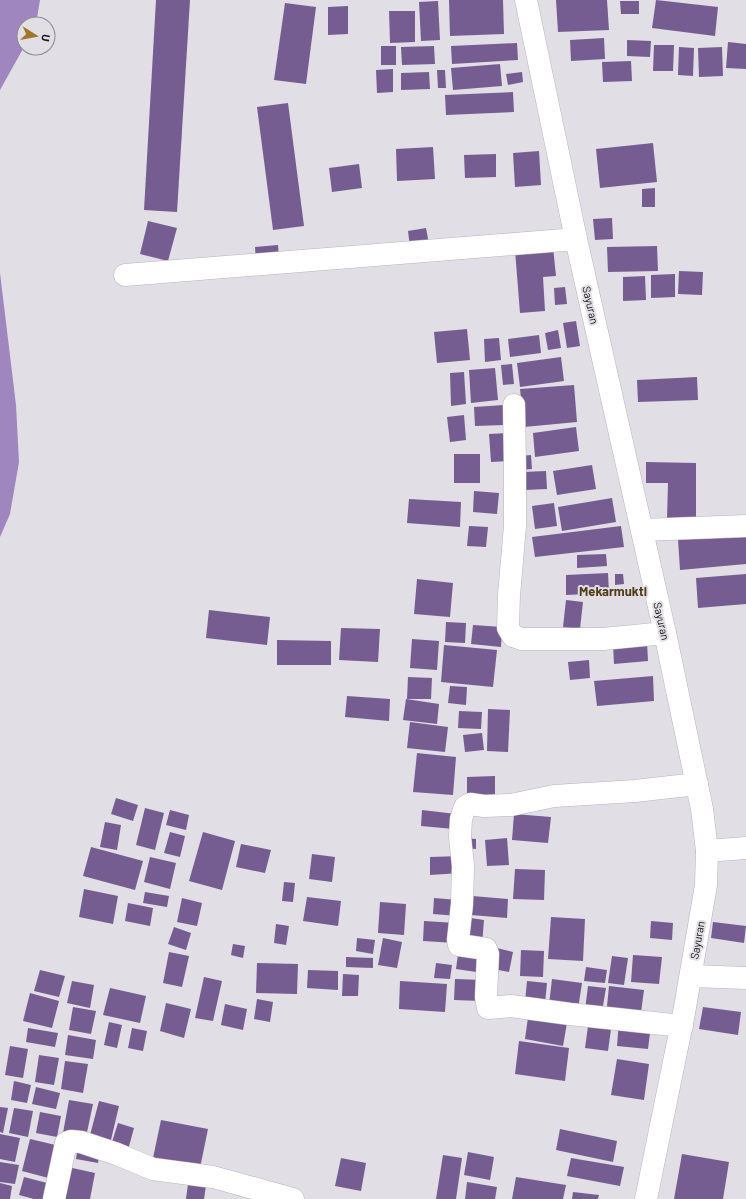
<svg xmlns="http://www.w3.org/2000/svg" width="746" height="1199" viewBox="0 0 746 1199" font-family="Barlow,sans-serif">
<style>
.water{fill:#9f86be}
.building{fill:#755d92}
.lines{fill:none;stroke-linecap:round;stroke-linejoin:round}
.minor-casing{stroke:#b7b4bb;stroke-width:23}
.minor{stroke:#fff;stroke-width:22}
.labels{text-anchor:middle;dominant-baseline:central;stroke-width:4;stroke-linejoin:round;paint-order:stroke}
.street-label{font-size:11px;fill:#121113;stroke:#e1dee5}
.quarter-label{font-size:13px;font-weight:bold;fill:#513c17;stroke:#e1dee5}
</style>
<rect width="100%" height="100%" fill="#e1dee5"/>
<!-- water -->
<g class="water">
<path d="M0 0H40L36 24H24V47L0 90Z"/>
<path d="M0 273 16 405 19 462 10 514 0 537Z"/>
</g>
<!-- building -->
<g class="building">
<path d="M156 0H190L177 212 144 210Z"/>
<path d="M449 0H503L504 34 450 36Z"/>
<path d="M556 0H607L609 30 558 32Z"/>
<path d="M656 0 718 7 715 36 652 28Z"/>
<path d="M438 1 440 40 421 41 419 2Z"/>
<path d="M620 1H639V14H621Z"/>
<path d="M285 3 316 7 306 84 274 80Z"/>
<path d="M348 6V34L328 35V7Z"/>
<path d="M389 11H415V42L390 43Z"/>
<path d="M604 38 605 59 571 61 570 40Z"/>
<path d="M627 40 651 41 650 57 627 56Z"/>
<path d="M728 42 746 44V69L726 68Z"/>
<path d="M517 43 518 60 452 64 451 46Z"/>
<path d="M654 45H674L673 71H653Z"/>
<rect x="381" y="46" width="15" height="19"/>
<path d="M434 46 435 64 402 65 401 47Z"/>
<path d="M679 47 694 48 693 76 678 75Z"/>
<path d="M722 47 723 76 699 77 698 48Z"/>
<path d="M631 61 632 81 603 82 602 62Z"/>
<path d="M500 64 502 86 453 90 451 68Z"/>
<path d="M393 69V92L377 93 376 70Z"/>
<path d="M437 70H445L446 88H438Z"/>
<path d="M429 72 430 89 401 90V73Z"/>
<path d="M522 72 523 82 508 85 506 74Z"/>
<path d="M513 92 514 112 446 115 445 95Z"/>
<path d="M288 103 304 226 273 230 257 107Z"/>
<path d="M653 143 657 182 600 188 596 149Z"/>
<path d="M433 147 435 179 397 181 396 149Z"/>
<path d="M539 151 541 185 515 187 513 153Z"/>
<path d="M496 154V177L465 178 464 155Z"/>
<path d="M359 164 362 188 332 192 329 168Z"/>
<path d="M655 188V207H642V189Z"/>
<path d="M612 218 613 239 595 240 593 219Z"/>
<path d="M148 221 177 228 168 261 140 254Z"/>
<path d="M426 228 429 244 410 247 408 231Z"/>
<path d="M278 245 279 259 256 262 255 247Z"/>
<path d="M657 246 658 271 608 272 607 247Z"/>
<path d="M553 247 556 276 543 277 545 311 520 313 515 250Z"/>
<path d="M679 271 703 272 702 295 678 294Z"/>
<path d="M675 274V297L651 298V275Z"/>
<path d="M645 276 646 300 623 301V277Z"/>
<path d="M565 287 567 304 555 305 554 288Z"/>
<path d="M576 321 580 346 567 348 563 323Z"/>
<path d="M467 329 470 360 437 363 434 332Z"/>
<path d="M558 330 561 348 548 350 545 333Z"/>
<path d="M539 335 541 353 510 357 508 339Z"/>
<path d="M499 338 501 360 485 362 484 339Z"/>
<path d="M561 357 564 381 520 387 517 363Z"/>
<path d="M512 364 514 384 503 385 501 365Z"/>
<path d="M495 368 498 400 471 403 469 370Z"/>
<path d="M464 372 466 404 451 406 450 373Z"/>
<path d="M697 377 698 400 638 402 637 380Z"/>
<path d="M574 385 577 422 524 427 520 389Z"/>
<path d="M504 405 505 425 475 426 474 407Z"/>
<path d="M464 415 466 440 450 442 447 417Z"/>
<path d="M576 427 579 451 535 457 533 433Z"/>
<path d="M508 433 509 461 491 462 489 434Z"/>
<rect x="454" y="454" width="26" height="29"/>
<path d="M531 455 532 469 521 470 520 456Z"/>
<path d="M646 462 696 463V519H667L668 483H646Z"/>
<path d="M592 465 596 489 557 495 553 471Z"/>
<path d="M546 471 547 489 524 490 523 472Z"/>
<path d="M474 491 499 493 497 514 473 512Z"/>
<path d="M612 498 616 522 562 531 558 507Z"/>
<path d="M409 499 461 502 460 527 407 523Z"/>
<path d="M554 503 557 526 535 529 532 506Z"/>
<path d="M469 526 488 527 486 547 467 546Z"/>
<path d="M621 526 624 547 535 557 532 537Z"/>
<path d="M746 533V564L680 570 678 539Z"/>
<path d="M606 554 607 566 577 568V555Z"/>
<path d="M608 573 609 593 566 595V575Z"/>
<path d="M615 574H623L624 584 615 585Z"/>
<path d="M746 574V604L698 608 696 578Z"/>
<path d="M417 579 453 583 450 617 414 614Z"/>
<path d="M566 600 583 602 580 629 563 627Z"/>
<path d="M209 610 270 617 267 645 206 638Z"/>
<path d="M446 622 466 623 465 643 445 642Z"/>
<path d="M473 625 502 627 501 647 471 644Z"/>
<path d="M341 628 380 629 378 662 339 660Z"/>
<path d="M412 639 439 641 437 670 410 668Z"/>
<path d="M277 640 331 641V665H277Z"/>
<path d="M647 642 648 661 614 664 613 644Z"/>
<path d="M444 645 497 650 493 687 441 682Z"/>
<path d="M589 660 590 678 570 680 568 662Z"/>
<path d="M653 676 654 701 597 706 594 681Z"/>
<path d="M408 677 432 678 431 699H407Z"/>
<path d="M450 686 467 687 466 705 448 703Z"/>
<path d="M347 696 390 699 389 721 345 717Z"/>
<path d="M406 699 439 704 437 724 403 720Z"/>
<path d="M488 709 510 710 508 752 487 751Z"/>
<path d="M459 711 482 712 481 729 458 728Z"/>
<path d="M410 722 448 727 445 752 407 748Z"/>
<path d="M482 733 484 750 465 752 463 735Z"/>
<path d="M417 753 456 757 453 795 413 792Z"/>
<path d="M495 776V798H467V777Z"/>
<path d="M116 798 138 805 133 821 111 814Z"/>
<path d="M145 808 164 813 155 850 136 845Z"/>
<path d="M170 810 189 815 186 830 166 825Z"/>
<path d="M422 810 456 814 454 829 421 826Z"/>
<path d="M514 814 551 817 548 843 512 840Z"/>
<path d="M105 822 121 825 117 850 100 847Z"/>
<path d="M170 832 185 836 180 857 164 853Z"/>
<path d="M203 832 235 841 222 890 189 881Z"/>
<path d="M463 838 476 839V849L462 848Z"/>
<path d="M507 838 509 865 487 866 485 840Z"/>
<path d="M241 844 271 850 265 873 236 867Z"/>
<path d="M91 847 143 861 135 890 83 876Z"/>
<path d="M312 854 335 857 332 882 309 879Z"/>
<path d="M461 856V873L430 875V857Z"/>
<path d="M150 857 176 863 170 889 144 882Z"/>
<path d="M515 869 545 870 544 900 513 899Z"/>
<path d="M284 882 295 883 293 902 282 901Z"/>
<path d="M84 889 118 896 113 924 79 917Z"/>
<path d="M145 892 169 896 167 907 143 903Z"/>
<path d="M472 896 508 899 507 918 471 915Z"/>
<path d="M307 897 341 901 338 926 303 921Z"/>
<path d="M182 898 202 903 197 926 177 922Z"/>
<path d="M434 898 459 900 458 916 433 914Z"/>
<path d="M380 902 406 904 404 935 378 933Z"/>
<path d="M128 903 153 908 150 926 125 921Z"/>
<path d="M464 917 484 920 482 945 461 943Z"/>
<path d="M551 917 585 919 583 961 548 959Z"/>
<path d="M424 921 456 923 455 943 423 941Z"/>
<path d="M651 921 673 923 672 940 650 938Z"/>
<path d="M713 922 746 926 744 943 711 938Z"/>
<path d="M276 924 289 926 286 945 274 943Z"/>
<path d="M174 927 191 933 186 950 168 944Z"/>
<path d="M357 938 375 940 373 954 356 951Z"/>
<path d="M383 938 402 942 397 968 378 965Z"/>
<path d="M233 944 245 946 243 958 231 955Z"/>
<path d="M459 947 486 951 483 973 456 969Z"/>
<path d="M497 948 513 952 509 972 493 969Z"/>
<path d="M521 950 544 951 543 977 520 976Z"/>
<path d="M169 952 189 956 182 987 163 983Z"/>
<path d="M633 955 662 957 659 984 631 982Z"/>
<path d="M612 956 628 958 624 985 608 983Z"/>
<path d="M346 957 373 958V968L346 967Z"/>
<path d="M257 963 298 964 297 994 256 993Z"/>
<path d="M436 963 452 965 450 979 434 978Z"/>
<path d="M586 967 607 970 605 983 584 981Z"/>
<path d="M40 970 65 976 59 997 34 991Z"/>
<path d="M308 970 338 971V990L307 988Z"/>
<path d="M343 974 359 975 358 996H342Z"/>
<path d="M204 977 222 981 213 1021 195 1018Z"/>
<path d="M455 979 484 980 482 1001 454 1000Z"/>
<path d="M552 979 582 983 578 1009 549 1005Z"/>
<path d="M72 981 94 985 90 1008 67 1003Z"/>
<path d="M400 981 447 984 445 1012 399 1009Z"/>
<path d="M527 981 547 983 545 1003 525 1002Z"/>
<path d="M588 986 606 988 602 1012 585 1010Z"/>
<path d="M609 986 644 990 640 1020 606 1016Z"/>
<path d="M110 988 146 996 140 1023 103 1015Z"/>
<path d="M30 993 59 1001 52 1028 23 1021Z"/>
<path d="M257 999 273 1002 270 1022 254 1019Z"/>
<path d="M166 1003 191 1009 184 1038 160 1031Z"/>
<path d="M225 1004 247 1009 243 1030 221 1025Z"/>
<path d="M73 1007 96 1011 91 1034 69 1030Z"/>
<path d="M703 1007 741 1012 738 1035 699 1029Z"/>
<path d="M529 1010 568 1017 563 1046 525 1039Z"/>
<path d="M589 1019 612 1022 608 1051 585 1048Z"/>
<path d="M619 1021 651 1025 648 1049 617 1046Z"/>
<path d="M109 1022 122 1025 117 1048 104 1045Z"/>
<path d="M28 1028 58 1033 55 1047 26 1042Z"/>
<path d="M132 1028 147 1031 143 1051 128 1048Z"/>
<path d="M68 1035 96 1040 93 1059 65 1055Z"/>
<path d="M519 1041 569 1048 565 1081 515 1074Z"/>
<path d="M10 1046 28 1049 23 1078 5 1075Z"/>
<path d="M39 1055 59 1058 54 1085 35 1082Z"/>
<path d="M617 1059 649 1064 644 1100 611 1095Z"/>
<path d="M65 1061 88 1064 83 1093 61 1089Z"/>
<path d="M14 1081 31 1085 27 1103 11 1100Z"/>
<path d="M36 1087 60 1093 56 1109 32 1104Z"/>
<path d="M69 1100 93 1104 86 1137 63 1133Z"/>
<path d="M99 1101 119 1106 110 1144 89 1139Z"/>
<path d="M0 1107 8 1108 3 1133 0 1132Z"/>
<path d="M14 1108 33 1111 28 1137 9 1133Z"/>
<path d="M40 1112 61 1116 57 1137 36 1133Z"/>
<path d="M161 1120 208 1129 200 1168 153 1158Z"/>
<path d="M118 1123 134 1128 128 1150 111 1145Z"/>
<path d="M560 1129 617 1141 613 1162 556 1150Z"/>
<path d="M0 1134 20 1138 15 1162 0 1159Z"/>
<path d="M30 1139 64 1147 56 1180 22 1171Z"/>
<path d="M78 1146 100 1150 98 1163 76 1159Z"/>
<path d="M468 1152 494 1157 490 1180 464 1175Z"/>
<path d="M682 1154 729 1162 723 1199H674Z"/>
<path d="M443 1155 462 1158 456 1199H436Z"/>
<path d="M341 1158 366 1163 361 1191 335 1186Z"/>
<path d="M571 1158 624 1167 620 1186 567 1176Z"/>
<path d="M0 1162 19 1165 15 1184 0 1182Z"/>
<path d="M68 1167 95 1173 90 1199H62Z"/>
<path d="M189 1176 207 1179 204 1199H186Z"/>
<path d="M24 1177 55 1185 52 1199H34L19 1195Z"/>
<path d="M516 1177 566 1185 563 1199H512Z"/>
<path d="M467 1182 497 1187 495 1199H465Z"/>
<path d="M0 1183 12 1186 10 1199H0Z"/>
<path d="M573 1192 599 1195 598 1199H572Z"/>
</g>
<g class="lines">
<!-- minor casing -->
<g class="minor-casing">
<g id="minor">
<path d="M526 0 576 239 665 633 702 809 707 851 706 885 684 1013 646 1199"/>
<path d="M125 275 576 239"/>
<path d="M514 405 515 469V526L509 595 508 628 513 636 522 639H603L665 633"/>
<path d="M642 530 746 526"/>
<path d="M707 851 746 848"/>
<path d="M691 976 746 978"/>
<path d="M682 1026 570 1014 511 1006 488 1008 486 997 488 954 486 949 459 945 458 940 462 904 463 866 460 837 461 819 465 807 470 804 484 806 511 805 554 796 635 791 697 784"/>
<path d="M54 1199 66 1143 71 1141 81 1142 117 1154 153 1169 213 1177 293 1199"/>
</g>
</g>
<!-- minor -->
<use href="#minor" class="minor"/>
</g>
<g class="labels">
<!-- street labels -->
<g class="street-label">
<text transform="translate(591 305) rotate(77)">Sayuran</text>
<text transform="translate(662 621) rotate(77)">Sayuran</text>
<text transform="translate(697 940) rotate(-80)">Sayuran</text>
</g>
<!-- quarter labels -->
<g class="quarter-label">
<text x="613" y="591">Mekarmukti</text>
</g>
</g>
<!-- north arrow -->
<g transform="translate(36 36) rotate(101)"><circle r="19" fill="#e1dee5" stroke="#8e8c91"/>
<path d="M0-3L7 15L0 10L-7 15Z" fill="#a17626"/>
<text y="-6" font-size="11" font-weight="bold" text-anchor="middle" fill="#121113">U</text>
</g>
</svg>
